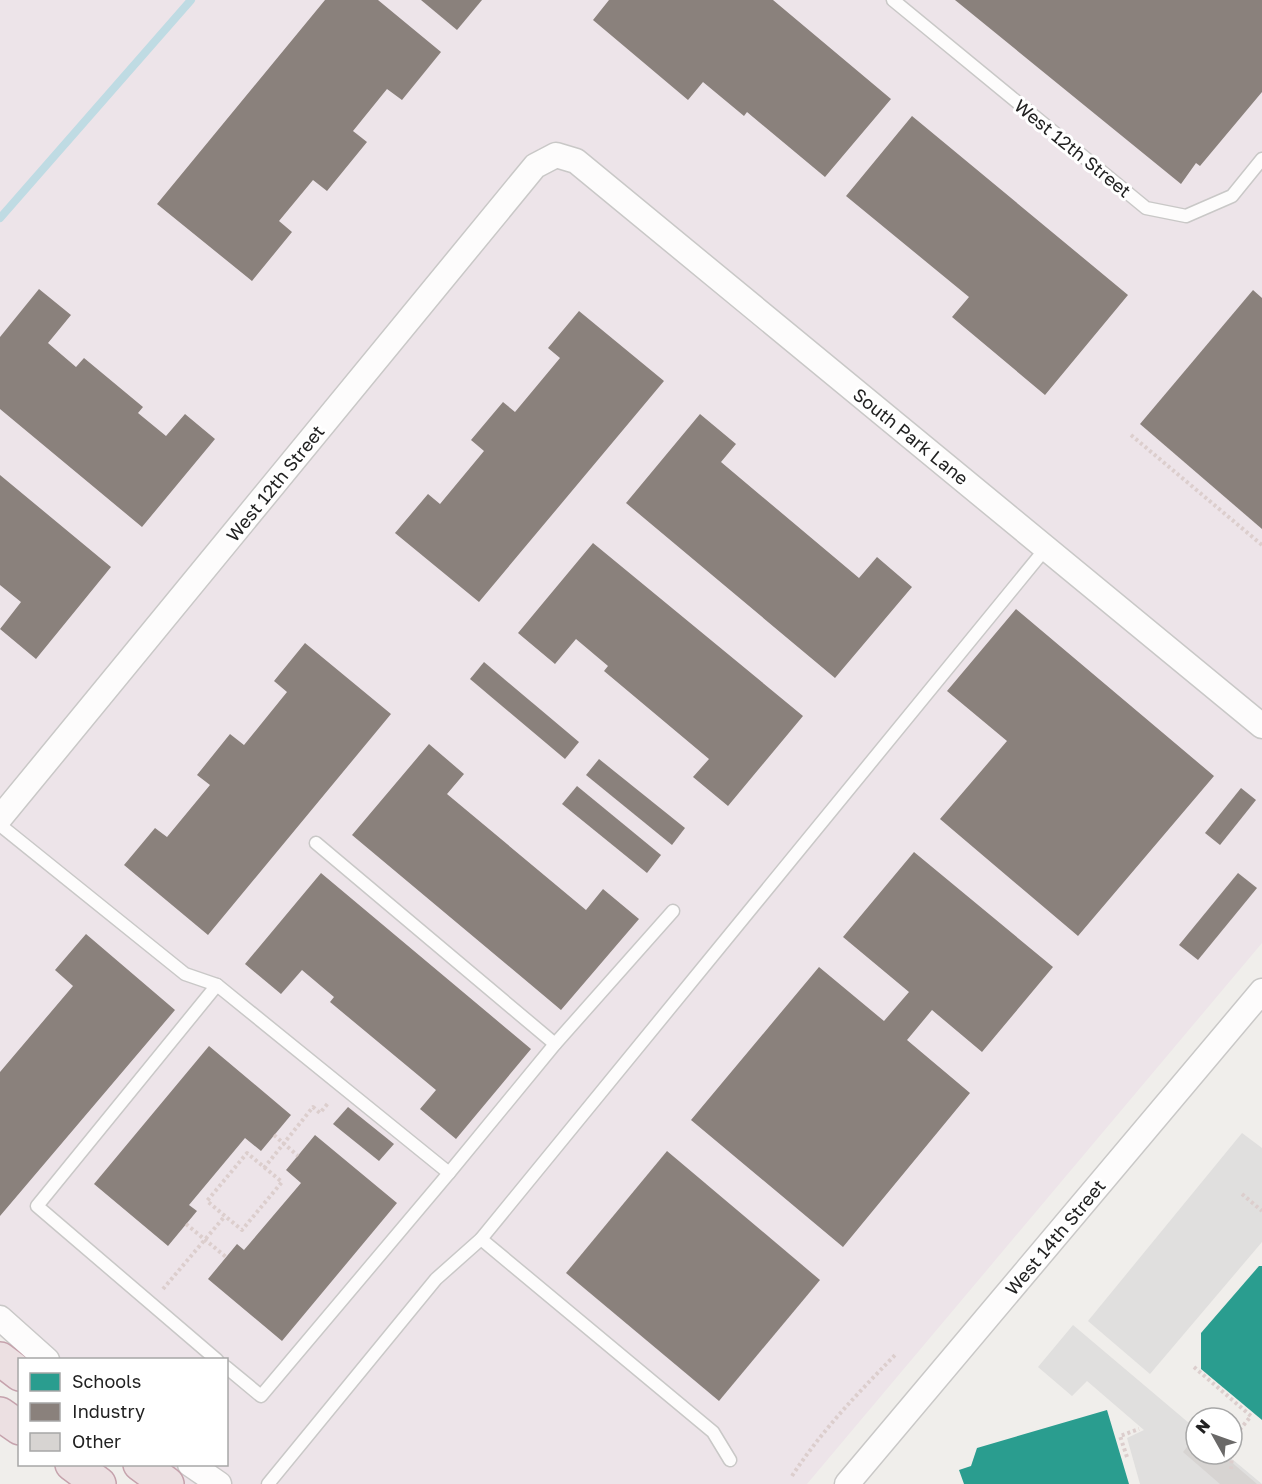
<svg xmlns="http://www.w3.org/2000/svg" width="1262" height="1484" viewBox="0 0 1262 1484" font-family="'Golos Text',sans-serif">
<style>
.industrial{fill:#ede4e9}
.parking{fill:#e0dfde}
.schools{fill:#2a9d8f}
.industry{fill:#8a817c}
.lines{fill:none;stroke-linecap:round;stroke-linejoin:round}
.stream{stroke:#bfdbe3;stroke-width:8}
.building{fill:#d7d4d2}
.lane-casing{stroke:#c9c8c7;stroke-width:15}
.street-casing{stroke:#c9c8c7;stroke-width:27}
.highway-casing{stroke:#c5a2ac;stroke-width:36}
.path{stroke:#dccecd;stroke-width:4;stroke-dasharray:3 3;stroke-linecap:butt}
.lane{stroke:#fdfcfc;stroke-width:12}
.street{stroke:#fdfcfc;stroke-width:24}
.highway{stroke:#ece0e2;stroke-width:33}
.labels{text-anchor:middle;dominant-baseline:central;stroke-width:6;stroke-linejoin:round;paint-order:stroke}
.street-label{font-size:18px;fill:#222;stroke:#fff}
</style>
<rect width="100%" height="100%" fill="#f0eeeb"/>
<!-- industrial -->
<path class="industrial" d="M0 0H1262V943L807 1484H180L156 1465 226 1464V1360L31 1359 0 1333Z"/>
<!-- parking -->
<g class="parking">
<path d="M1242 1133 1262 1148V1242L1150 1374 1088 1321Z"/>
<path d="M1073 1325 1196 1429V1454H1226L1262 1484H1140L1127 1438 1144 1430 1087 1381 1072 1396 1038 1367Z"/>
</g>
<!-- schools -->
<g class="schools">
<path d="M1259 1266H1262V1420L1201 1369V1333Z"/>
<path d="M1107 1410 1129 1484H964L959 1470 971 1466 977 1448Z"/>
</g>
<!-- industry -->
<g class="industry">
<path d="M325 0H378L441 52 402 100 387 89 353 131 367 142 327 191 313 180 279 221 292 232 252 281 157 204Z"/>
<path d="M421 0H482L457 30Z"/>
<path d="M609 0H773L891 99 825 177 747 112 744 116 703 82 688 100 593 20Z"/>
<path d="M955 0H1262V92L1200 166 1196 163 1181 184Z"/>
<path d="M912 116 1128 295 1045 395 952 317 969 297 846 196Z"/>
<path d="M39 289 71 315 48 343 76 367 84 358 143 407 138 413 166 436 185 414 215 439 142 527 0 409V337Z"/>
<path d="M1253 290 1262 298V529L1140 424Z"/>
<path d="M579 311 664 381 479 602 395 533 428 494 440 504 484 451 471 440 503 402 515 412 560 358 548 348Z"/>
<path d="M700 414 736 444 721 462 859 578 877 557 912 587 835 678 626 503Z"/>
<path d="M0 475 111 567 36 659 0 629 21 602 0 585Z"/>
<path d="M593 543 803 716 728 806 693 777 709 759 604 671 608 666 576 639 555 664 518 633Z"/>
<path d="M1016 609 1214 776 1078 936 940 819 1007 741 947 691Z"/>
<path d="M305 643 391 714 208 935 124 865 155 828 167 837 210 785 197 775 230 734 244 745 287 692 274 681Z"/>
<path d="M484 662 579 742 565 759 470 679Z"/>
<path d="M429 744 464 774 447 794 586 910 603 889 639 919 561 1010 352 835Z"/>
<path d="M599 759 685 828 672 845 586 775Z"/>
<path d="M577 786 661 855 647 873 562 804Z"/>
<path d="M1241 788 1256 800 1220 845 1205 833Z"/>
<path d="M914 852 1053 967 982 1052 932 1010 907 1040 970 1093 843 1247 691 1120 819 967 884 1021 909 992 843 937Z"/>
<path d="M321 873 531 1049 456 1139 420 1109 436 1090 330 1002 334 997 302 970 281 994 245 964Z"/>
<path d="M1238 873 1257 888 1198 960 1179 945Z"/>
<path d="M86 934 175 1010 0 1216V1072L73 986 55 970Z"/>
<path d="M209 1046 291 1115 261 1151 245 1138 189 1205 197 1211 168 1246 94 1184Z"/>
<path d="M348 1107 394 1144 379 1161 333 1124Z"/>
<path d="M315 1135 397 1203 282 1341 208 1279 237 1244 244 1250 301 1183 286 1170Z"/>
<path d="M667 1151 820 1280 719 1401 566 1273Z"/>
</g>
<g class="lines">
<!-- stream -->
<path class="stream" d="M0 218 191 0"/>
</g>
<!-- building -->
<path class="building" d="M1196 1436V1454H1222L1257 1484H1220L1183 1452Z"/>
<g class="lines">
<!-- lane casing -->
<g class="lane-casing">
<g id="lane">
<path d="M893 0 1146 208 1186 216 1232 196 1262 159"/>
<path d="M0 825 185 974 217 985 449 1173 261 1396 226 1367"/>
<path d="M316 843 555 1044"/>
<path d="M449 1173 555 1044 673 911"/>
<path d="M481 1239 713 1432 730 1460"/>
<path d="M217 1360 37 1206 217 985"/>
<path d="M268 1484 436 1279 481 1239 1046 548"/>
</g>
</g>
<!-- street casing -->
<g class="street-casing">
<g id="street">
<path d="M0 818 535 166 556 155 576 161 1262 726"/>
<path d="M0 1318 47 1360"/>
<path d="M190 1464 219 1484"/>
<path d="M847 1484 1262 991"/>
</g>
</g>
<!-- highway casing -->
<g class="highway-casing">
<g id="highway">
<path d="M0 1359 20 1374"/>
<path d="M0 1414 20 1428"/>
<path d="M72 1464 99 1484"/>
<path d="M140 1464 167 1484"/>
</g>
</g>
<!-- path -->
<g class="path">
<path d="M1131 435 1262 545"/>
<path d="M274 1135 298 1156"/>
<path d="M264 1168 313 1107 320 1113 329 1102"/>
<path d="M1242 1194 1262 1211"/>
<path d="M186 1224 226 1257"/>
<path d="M163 1289 225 1216 207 1201 247 1153 282 1182 242 1230 225 1216"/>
<path d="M1194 1367 1251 1416 1233 1438 1231 1469"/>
<path d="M1127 1457 1120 1436 1139 1429"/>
<path d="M792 1476C822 1430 859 1392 897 1353"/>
</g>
<!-- lane -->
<use href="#lane" class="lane"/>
<!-- street -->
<use href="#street" class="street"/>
<!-- highway -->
<use href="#highway" class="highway"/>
</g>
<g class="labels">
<!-- street labels -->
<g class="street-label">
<text transform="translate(1073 148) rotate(39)">West 12th Street</text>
<text transform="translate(911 436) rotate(39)">South Park Lane</text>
<text transform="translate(275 483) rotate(-51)">West 12th Street</text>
<text transform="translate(1055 1237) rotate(-50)">West 14th Street</text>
</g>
</g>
<!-- legend -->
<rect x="18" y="1358" width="210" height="108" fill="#ffffff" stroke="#a7a7a7" stroke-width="1.5"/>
<rect x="30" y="1373" width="30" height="18" fill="#2a9d8f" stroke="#a7a7a7" stroke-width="1.5"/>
<text x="72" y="1388" font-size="18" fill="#222222">Schools</text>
<rect x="30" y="1403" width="30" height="18" fill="#8a817c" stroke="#a7a7a7" stroke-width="1.5"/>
<text x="72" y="1418" font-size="18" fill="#222222">Industry</text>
<rect x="30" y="1433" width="30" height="18" fill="#d7d4d2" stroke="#a7a7a7" stroke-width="1.5"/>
<text x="72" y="1448" font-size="18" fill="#222222">Other</text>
<!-- north arrow -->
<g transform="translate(1214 1436) rotate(310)"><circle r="28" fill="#ffffff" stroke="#a7a7a7" stroke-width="1.5"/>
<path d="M0-4.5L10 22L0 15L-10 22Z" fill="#6a6968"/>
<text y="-9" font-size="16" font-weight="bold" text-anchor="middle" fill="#222222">N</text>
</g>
</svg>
